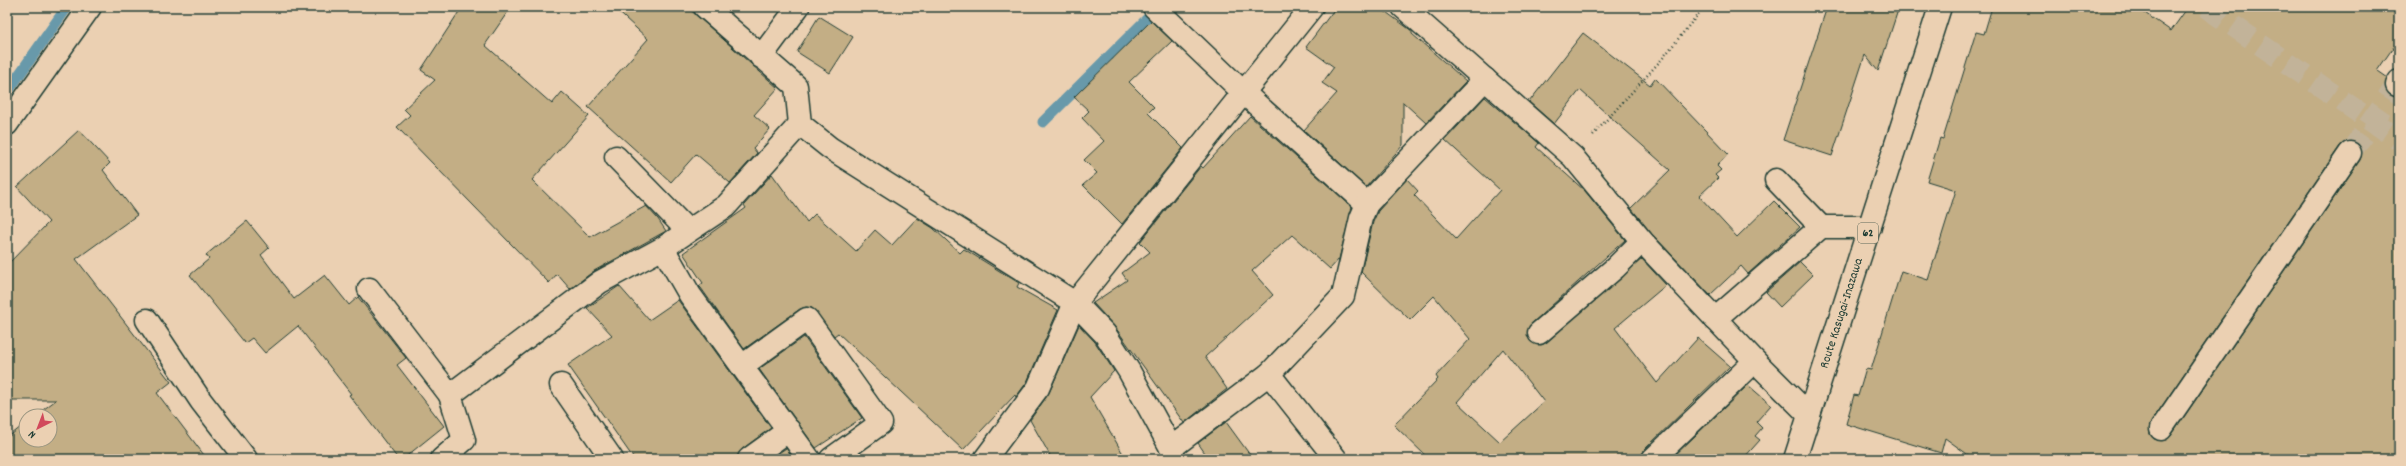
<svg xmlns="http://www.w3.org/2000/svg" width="2406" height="466" viewBox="0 0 2406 466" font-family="Dekko,sans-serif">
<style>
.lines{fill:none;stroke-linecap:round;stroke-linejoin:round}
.stream{stroke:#6799aa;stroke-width:11}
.building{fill:#c3ae85;stroke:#1f3d34;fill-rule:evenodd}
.minor-tunnel{stroke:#c2b399;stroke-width:22;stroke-dasharray:22 11;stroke-linecap:butt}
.minor-casing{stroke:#1f3d34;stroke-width:25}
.major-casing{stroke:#1f3d34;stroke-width:25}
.path{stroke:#1f3d34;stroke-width:2.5;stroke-dasharray:1 3;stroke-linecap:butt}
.minor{stroke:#ebd0b2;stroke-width:22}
.major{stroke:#ebd0b2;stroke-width:22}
.labels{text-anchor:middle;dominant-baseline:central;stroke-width:3.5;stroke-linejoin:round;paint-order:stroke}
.shield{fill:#ebd0b2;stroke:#5c695a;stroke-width:1}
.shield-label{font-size:12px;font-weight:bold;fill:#1f3d34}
.street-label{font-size:13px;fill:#1f3d34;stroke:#ebd0b2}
</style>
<rect width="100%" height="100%" fill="#ebd0b2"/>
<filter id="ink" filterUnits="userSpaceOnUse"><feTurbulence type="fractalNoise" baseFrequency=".025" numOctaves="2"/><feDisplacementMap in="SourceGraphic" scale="8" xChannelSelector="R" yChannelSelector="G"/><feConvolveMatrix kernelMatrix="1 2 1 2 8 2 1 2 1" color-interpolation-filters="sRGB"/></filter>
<g filter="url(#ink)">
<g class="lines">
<!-- stream -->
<g class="stream">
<path d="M7 92 67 7"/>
<path d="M1043 122 1149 17"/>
</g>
</g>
<!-- building -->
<g class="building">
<path d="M462 7H511L485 45 552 104 562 92 589 116 532 180 590 237 646 206 658 219 666 231 594 271 570 289 557 274 549 283 397 127 410 115 404 109 435 80 421 70Z"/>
<path d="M613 7H687L778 88 754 115 770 129 753 148 757 153 730 183 696 154 671 182 588 107 648 39Z"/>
<path d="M1336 7H1379L1412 31V34L1466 81 1426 123 1403 102V145L1366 187 1304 130 1337 93 1322 83 1334 67 1306 47Z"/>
<path d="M1827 7H1899L1878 71 1865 55 1832 156 1783 140Z"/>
<path d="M1992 7H2136L2171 31 2188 7H2399V39L2377 71 2387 78 2385 85 2387 92 2392 96 2399 97V459H1974L1945 438 1941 453 1846 424 1854 395 1858 396 1866 369 1871 370 1901 271 1928 280 1956 190 1927 181 1940 138 1943 139 1976 32 1984 34ZM2351 141 2361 148 2360 160 2171 436 2166 440 2154 439 2150 434 2151 422 2340 146 2345 142Z"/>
<path d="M819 16 853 37 830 73 797 52Z"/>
<path d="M1151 21 1172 41 1129 82 1154 107 1148 113 1183 148 1122 224 1083 185 1097 173 1084 160 1104 141 1082 118 1089 111 1074 97Z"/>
<path d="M1583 33 1650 85 1655 78 1728 154 1717 166 1721 170 1715 175 1718 178 1699 196 1737 237 1774 201 1800 227 1748 274 1741 266 1710 295 1651 233 1631 208 1670 170 1580 90 1554 124 1529 102Z"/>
<path d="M1485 97 1539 143 1536 147 1585 191 1625 240 1531 324 1527 335 1530 341 1541 345 1547 342 1642 259 1666 285 1615 328 1657 383 1698 338 1730 366 1644 450 1641 459H1429L1394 425 1438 379 1436 376 1470 339 1434 296 1410 320 1361 272 1373 222 1378 211 1407 179 1418 191 1414 195 1456 239 1500 190 1445 140ZM1503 349 1544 402 1500 442 1457 402Z"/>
<path d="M1250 116 1352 207 1339 259 1330 269 1292 235 1252 271 1273 295 1205 357 1227 389 1184 423 1115 327 1093 303 1127 280 1122 273 1150 252 1140 242 1201 166 1203 168Z"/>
<path d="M79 130 110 163 103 170 137 215 76 259 171 382 157 393 207 459H7V438L26 423V440H50V416H35L56 400H7V265L49 222 17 187Z"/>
<path d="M772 174 807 222 815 214 856 251 875 230 892 245 917 218 933 228 960 253 964 249 1019 283 1017 287 1058 310 1027 382 1016 397 1015 395 963 450 838 333 834 336 812 308 806 307 800 309 744 349 701 288 699 286 703 283 683 253 746 208 744 205Z"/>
<path d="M247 221 269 248 261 255 294 299 325 275 349 305 358 297 406 358 397 365 444 426 403 459H398L349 395 351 394 298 326 265 353 252 338 245 343 190 275 209 259 206 255Z"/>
<path d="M1800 262 1813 275 1780 307 1766 292Z"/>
<path d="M619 286 649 320 678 300 771 428 742 449 737 459H634L568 365 612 335 587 308Z"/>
<path d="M1079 325 1095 342 1114 371 1090 397 1126 459H1052L1030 420 1049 393Z"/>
<path d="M804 337 862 418 816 448 759 369Z"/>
<path d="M1748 385 1771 405 1756 422 1762 428 1755 436 1760 440 1743 459H1671Z"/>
<path d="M1226 422 1253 459H1209L1198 443Z"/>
<path d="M786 448 794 459H770Z"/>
</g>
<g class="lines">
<!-- minor-tunnel -->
<g class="minor-tunnel">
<path d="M2206 7 2399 140"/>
<path d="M2350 153 2397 85"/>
</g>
<!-- minor casing -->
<g class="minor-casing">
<g id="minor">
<path d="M705 7 796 86 800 124 830 148 1075 303 1105 334 1129 371 1171 448 1174 459"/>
<path d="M1154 7 1244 93 1367 204"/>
<path d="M1403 7 1573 157 1642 241 1755 361 1809 415"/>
<path d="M761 57 798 7"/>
<path d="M2397 85 2399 81"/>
<path d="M7 124 90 7"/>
<path d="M616 157 688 231"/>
<path d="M1776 180 1821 227"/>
<path d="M663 248 690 295 809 459"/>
<path d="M369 289 450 395"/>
<path d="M1715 319 1821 227H1870"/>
<path d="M147 320 201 401 246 459"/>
<path d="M1539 333 1615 268 1642 241"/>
<path d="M742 366 807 319 881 423 831 459"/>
<path d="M1269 374 1336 459"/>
<path d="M561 385 612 459"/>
<path d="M2161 429 2350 153"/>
<path d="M1171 448 1269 374 1343 296 1361 218 1367 204 1485 79"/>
<path d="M442 459 464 440 450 395 600 282 663 248 726 206 800 124"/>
<path d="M749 459 789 430"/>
<path d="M985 459 1038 388 1075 303 1312 7"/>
<path d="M1653 459 1755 361"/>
</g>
</g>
<!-- major casing -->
<g class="major-casing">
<g id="major">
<path id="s1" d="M1795 459 1940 7"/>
</g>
</g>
<!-- path -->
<path class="path" d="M1593 135 1662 59 1704 7"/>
<!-- minor -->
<use href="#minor" class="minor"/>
<!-- major -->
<use href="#major" class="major"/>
</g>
</g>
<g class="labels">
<!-- shield labels -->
<rect class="shield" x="1858" y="223" width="20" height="20" rx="3"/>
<g class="shield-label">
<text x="1868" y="233">62</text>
</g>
<!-- street labels -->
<g class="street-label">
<text stroke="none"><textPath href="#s1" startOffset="153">Route Kasugai-Inazawa</textPath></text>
</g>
</g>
<!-- margin -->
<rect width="2406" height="466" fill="none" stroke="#ebd0b2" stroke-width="24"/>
<rect x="12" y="12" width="2382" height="442" fill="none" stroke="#1f3d34" stroke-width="1.5" filter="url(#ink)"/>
<!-- north arrow -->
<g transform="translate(38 428) rotate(222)"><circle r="19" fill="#ebd0b2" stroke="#999580"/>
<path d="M0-3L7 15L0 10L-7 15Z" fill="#d1495b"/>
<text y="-6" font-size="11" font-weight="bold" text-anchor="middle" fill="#1f3d34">N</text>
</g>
</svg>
